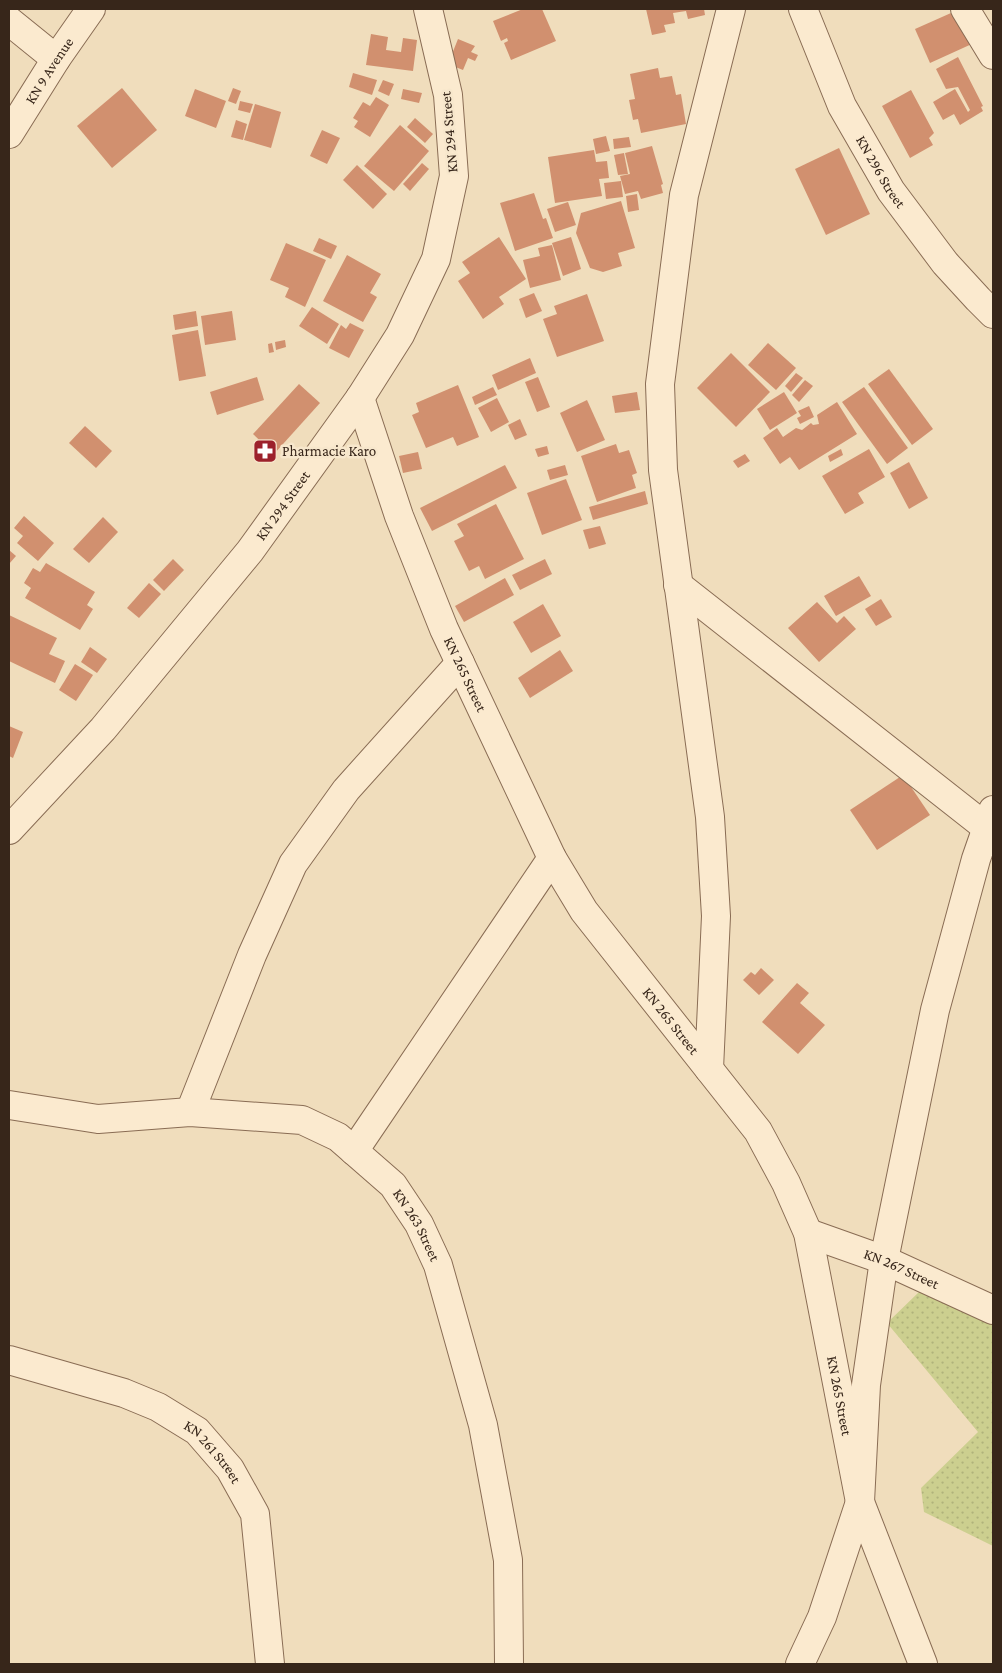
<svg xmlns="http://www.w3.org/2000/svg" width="1002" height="1673" viewBox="0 0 1002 1673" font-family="'Crimson Pro',serif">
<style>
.grass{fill:url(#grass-dots)}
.building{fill:#d1906f}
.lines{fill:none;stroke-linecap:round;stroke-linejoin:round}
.minor-casing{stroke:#896c54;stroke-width:30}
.minor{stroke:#fbeacf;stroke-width:28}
.labels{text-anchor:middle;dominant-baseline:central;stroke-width:5;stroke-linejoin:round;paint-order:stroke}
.street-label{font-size:15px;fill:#37261a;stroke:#f7e7cc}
.poi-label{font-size:15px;fill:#37261a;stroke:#f7e7cc;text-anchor:start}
</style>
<defs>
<pattern id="grass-dots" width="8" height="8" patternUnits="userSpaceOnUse" patternTransform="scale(1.25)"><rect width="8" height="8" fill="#cccf8f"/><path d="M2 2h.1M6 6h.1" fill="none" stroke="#b0b27b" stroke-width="1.8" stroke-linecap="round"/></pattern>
</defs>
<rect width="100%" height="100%" fill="#f0ddbc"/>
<!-- grass -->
<path class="grass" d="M919 1292 993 1325V1546L924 1512 921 1488 978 1432 887 1323Z"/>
<!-- building -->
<g class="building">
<path d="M523 9H542L556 41 511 60 504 43 508 41 507 38 501 41 493 21Z"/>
<path d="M646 9H704L705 15 688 19 686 11 673 13 675 23 664 25 666 32 652 35Z"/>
<path d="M960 9 974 43 930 63 915 29Z"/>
<path d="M371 34 388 37 386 50 401 52 403 38 417 40 413 71 366 65Z"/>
<path d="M458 39 475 46 471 52 478 55 475 61 468 58 463 70 448 64Z"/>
<path d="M958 57 983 106 981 107 983 111 960 125 954 114 943 120 933 102 955 89 968 112 970 110 958 87 946 89 936 69Z"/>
<path d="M658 68 660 78 672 76 676 95 681 94 686 124 641 133 638 119 633 120 629 100 635 99 630 74Z"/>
<path d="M353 73 377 80 372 95 349 87Z"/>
<path d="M383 80 394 84 389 96 378 91Z"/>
<path d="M122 88 157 130 112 168 77 126Z"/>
<path d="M233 88 241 91 236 104 228 101Z"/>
<path d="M195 89 226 101 216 128 185 116Z"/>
<path d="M403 89 422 93 419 103 401 99Z"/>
<path d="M911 90 934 133 929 138 933 145 910 158 882 106Z"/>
<path d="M376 97 389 105 370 137 354 127 358 121 353 118 363 102 370 106Z"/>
<path d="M240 101 253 104 250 113 238 110Z"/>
<path d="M255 104 281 112 271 148 244 140Z"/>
<path d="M415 118 433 134 425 143 407 127Z"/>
<path d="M236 120 247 124 243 140 231 137Z"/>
<path d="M400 125 429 151 394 191 364 166Z"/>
<path d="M322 130 340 138 327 164 310 156Z"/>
<path d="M606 136 610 151 596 154 593 139Z"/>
<path d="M629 137 631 147 614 149 613 139Z"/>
<path d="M652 146 663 184 661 185 663 193 641 199 638 191 625 194 620 176 630 174 625 153Z"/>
<path d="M839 148 870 214 826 235 795 169Z"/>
<path d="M594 150 596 162 607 161 609 178 599 179 602 196 555 203 548 157Z"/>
<path d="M624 153 628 174 618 175 614 155Z"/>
<path d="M422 163 429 169 410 191 403 184Z"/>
<path d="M357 165 387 194 373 209 343 180Z"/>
<path d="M621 181 623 197 606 199 604 183Z"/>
<path d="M534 193 543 219 546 218 553 238 515 251 500 203Z"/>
<path d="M637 194 639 210 628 212 626 196Z"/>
<path d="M621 201 635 248 618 253 622 266 603 272 590 268 576 233 581 213Z"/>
<path d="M568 202 576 225 555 232 547 209Z"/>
<path d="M499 237 526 279 499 297 504 304 483 319 458 281 470 273 462 262Z"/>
<path d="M571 237 581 269 563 276 552 243Z"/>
<path d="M319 238 337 246 331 259 313 251Z"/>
<path d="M286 243 326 260 305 307 285 297 289 288 270 280Z"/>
<path d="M552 245 561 280 530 288 523 260 540 256 538 248Z"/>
<path d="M347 255 381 274 370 293 377 297 363 322 323 301Z"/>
<path d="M534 293 542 311 526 318 519 299Z"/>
<path d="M587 294 604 341 557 357 543 319 557 314 554 306Z"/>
<path d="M312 307 339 324 327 344 299 326Z"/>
<path d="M196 311 198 326 175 330 173 315Z"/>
<path d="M232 311 236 340 205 345 201 316Z"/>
<path d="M350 323 364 330 349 358 329 348 341 325 346 329Z"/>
<path d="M198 330 206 376 179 381 172 335Z"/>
<path d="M285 340 286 347 276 350 275 342Z"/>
<path d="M272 343 274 352 269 353 268 344Z"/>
<path d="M768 343 796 368 776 390 748 365Z"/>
<path d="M731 353 770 392 736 427 697 388Z"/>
<path d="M530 358 536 373 498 390 492 375Z"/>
<path d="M889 369 933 429 912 445 868 384Z"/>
<path d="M796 373 803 378 791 392 785 386Z"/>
<path d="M257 377 264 400 217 415 210 392Z"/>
<path d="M538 377 550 407 537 412 525 382Z"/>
<path d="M805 380 813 386 799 402 792 395Z"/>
<path d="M299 384 320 403 274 454 253 434Z"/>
<path d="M458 385 479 437 457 446 453 437 426 448 412 415 419 412 416 403Z"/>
<path d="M493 387 497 395 475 405 472 397Z"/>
<path d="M864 387 908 448 887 464 842 402Z"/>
<path d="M637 392 640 410 615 413 612 396Z"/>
<path d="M784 392 797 413 770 430 757 409Z"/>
<path d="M497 398 509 422 491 432 478 408Z"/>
<path d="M587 400 605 440 577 452 560 413Z"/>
<path d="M837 402 857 434 799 470 790 457 780 464 763 438 777 428 783 437 796 428 802 430 811 423 813 425 819 424 817 415Z"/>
<path d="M809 406 814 417 800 424 797 418 801 416 798 411Z"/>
<path d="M520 419 527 435 515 440 508 425Z"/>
<path d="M85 426 112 451 96 468 69 443Z"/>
<path d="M616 444 619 453 629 450 637 473 632 475 636 488 597 502 581 456Z"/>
<path d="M547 446 549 454 538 457 535 449Z"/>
<path d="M841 449 843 455 830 462 828 456Z"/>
<path d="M869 449 885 477 858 493 864 503 845 514 822 476Z"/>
<path d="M418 452 422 469 403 473 399 456Z"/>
<path d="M745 454 750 461 738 468 733 461Z"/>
<path d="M909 462 928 498 909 509 890 473Z"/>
<path d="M505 465 517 488 432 531 420 508Z"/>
<path d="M565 465 568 475 550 480 547 470Z"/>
<path d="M566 479 582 520 542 535 527 493Z"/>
<path d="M645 491 648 504 593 520 589 507Z"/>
<path d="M496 504 524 559 485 579 479 566 469 571 454 541 464 536 457 524Z"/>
<path d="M24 516 54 543 38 561 17 543 23 536 14 528Z"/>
<path d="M103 517 118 532 89 563 73 549Z"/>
<path d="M600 526 606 544 589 549 583 530Z"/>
<path d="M9 550 16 556 9 564Z"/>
<path d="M173 559 184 570 164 591 153 580Z"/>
<path d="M545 559 552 574 520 590 512 575Z"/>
<path d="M46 563 95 592 87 605 93 609 80 630 25 598 31 588 24 583 33 568 40 572Z"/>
<path d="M859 576 871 596 836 616 824 596Z"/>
<path d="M505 578 514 595 464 622 455 606Z"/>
<path d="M149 583 161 594 139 618 127 608Z"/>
<path d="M881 599 892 617 876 626 865 609Z"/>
<path d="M817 602 837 623 844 616 856 629 819 662 788 628Z"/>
<path d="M543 604 561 636 531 653 513 622Z"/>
<path d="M9 615 57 638 49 654 65 661 55 683 9 661Z"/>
<path d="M90 647 107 659 97 673 81 662Z"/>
<path d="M560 650 573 671 530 698 518 678Z"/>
<path d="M75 664 93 675 76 701 59 690Z"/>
<path d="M9 726 23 732 13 758 9 756Z"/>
<path d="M903 775 930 815 877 850 850 810Z"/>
<path d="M761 968 774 980 759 995 743 980 751 972 755 975Z"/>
<path d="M797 983 809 993 800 1003 825 1025 798 1054 762 1022Z"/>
</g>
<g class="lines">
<!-- minor casing -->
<g class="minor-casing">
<g id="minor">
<path id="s1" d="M803 9 842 106 891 191 945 263 978 299 993 314"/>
<path d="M965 9 993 55"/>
<path d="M9 21 56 59"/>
<path id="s2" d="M9 134 56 59 91 9"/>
<path id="s3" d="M360 398 399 516 444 629 552 858 584 911 758 1131 786 1183 808 1233 860 1502 923 1664"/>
<path d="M678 585 987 828"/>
<path id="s4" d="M9 830 103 729 250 551 360 398 400 335 436 259 454 176 448 95 428 9"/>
<path d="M709 1069 716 916 710 817 663 470 660 384 684 195 731 9"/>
<path id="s5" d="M9 1105 98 1119 190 1112 302 1120 338 1137 393 1185 419 1224 438 1265 483 1425 508 1560 509 1664"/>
<path d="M190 1112 252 955 293 864 346 790 460 663"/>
<path d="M354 1151 552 858"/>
<path id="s6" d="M808 1233 884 1260 993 1310"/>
<path id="s7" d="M9 1360 124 1393 158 1407 197 1431 230 1469 255 1514 270 1664"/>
<path d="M800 1664 822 1617 860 1502 866 1385 884 1260 935 1010 976 859 993 810"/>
</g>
</g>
<!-- minor -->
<use href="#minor" class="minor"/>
</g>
<!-- icons -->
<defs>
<g id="pharmacy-square" transform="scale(1.25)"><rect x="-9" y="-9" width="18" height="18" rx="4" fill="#9c212b" stroke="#f7e7cc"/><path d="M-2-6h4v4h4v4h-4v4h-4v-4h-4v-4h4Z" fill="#fff"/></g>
</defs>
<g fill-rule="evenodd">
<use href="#pharmacy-square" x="265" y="451"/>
</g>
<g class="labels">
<!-- street labels -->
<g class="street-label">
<text stroke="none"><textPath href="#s2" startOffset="75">KN 9 Avenue</textPath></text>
<text transform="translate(449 132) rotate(-95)">KN 294 Street</text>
<text stroke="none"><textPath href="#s1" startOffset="181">KN 296 Street</textPath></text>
<text stroke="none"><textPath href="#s4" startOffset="425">KN 294 Street</textPath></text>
<text stroke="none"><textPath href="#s3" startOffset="296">KN 265 Street</textPath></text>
<text stroke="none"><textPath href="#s3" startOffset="701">KN 265 Street</textPath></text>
<text stroke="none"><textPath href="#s5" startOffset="454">KN 263 Street</textPath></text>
<text stroke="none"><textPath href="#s6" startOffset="100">KN 267 Street</textPath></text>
<text stroke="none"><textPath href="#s3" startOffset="1121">KN 265 Street</textPath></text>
<text stroke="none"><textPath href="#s7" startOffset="228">KN 261 Street</textPath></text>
</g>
<!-- poi labels -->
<g class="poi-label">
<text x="282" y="451">Pharmacie Karo</text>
</g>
</g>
<!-- border -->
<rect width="1002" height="1673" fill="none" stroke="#37261a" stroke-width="20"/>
</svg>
